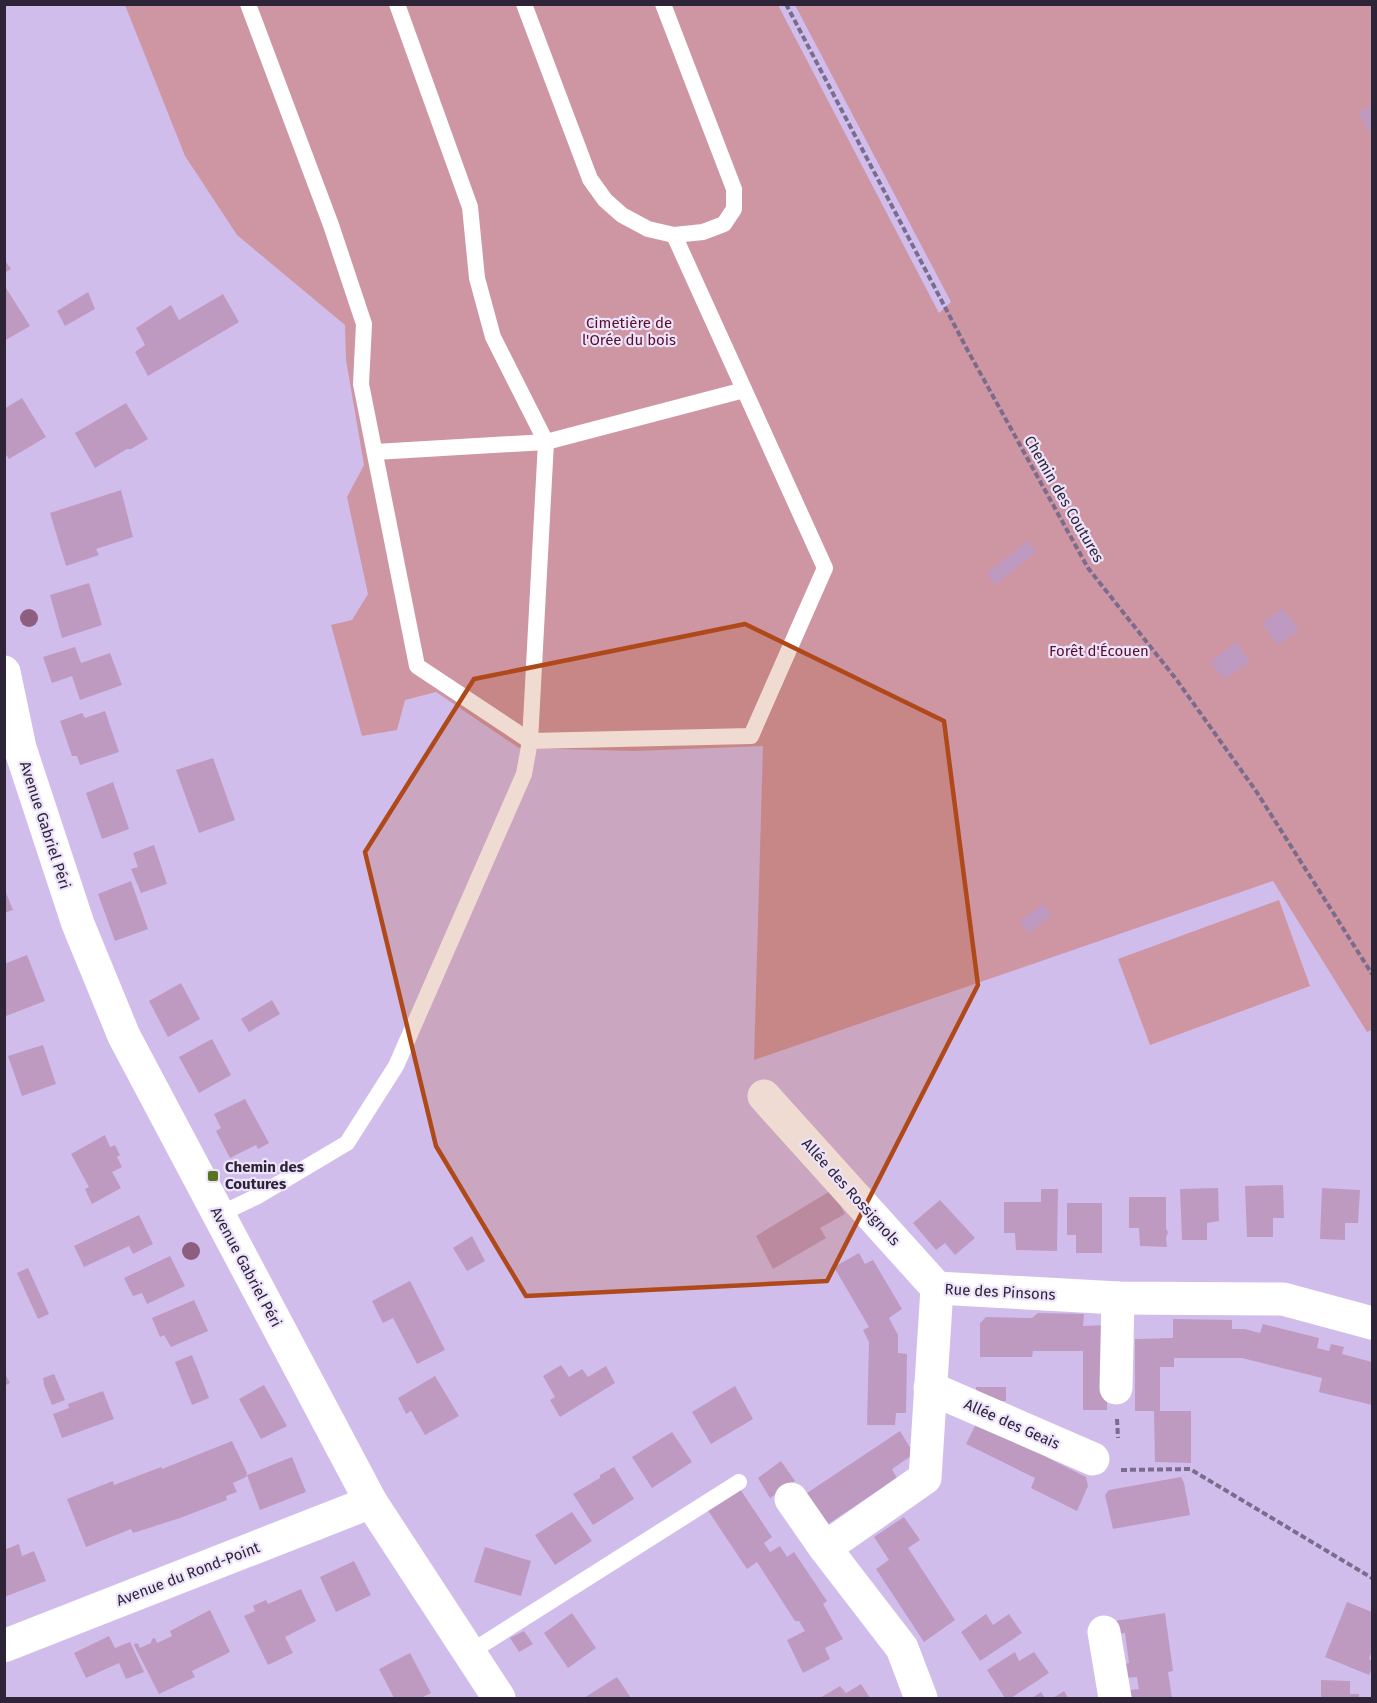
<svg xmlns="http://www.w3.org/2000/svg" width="1377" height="1703" viewBox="0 0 1377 1703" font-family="'Fira Sans',sans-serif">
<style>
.green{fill:#ce96a3}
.building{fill:#be9ac1}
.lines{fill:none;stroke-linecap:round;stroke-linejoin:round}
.path{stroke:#7a6c8c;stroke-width:4;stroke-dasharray:6 3;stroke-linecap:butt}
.lane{stroke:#fff;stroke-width:16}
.street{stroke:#fff;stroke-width:33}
.tree{fill:#8e5e81}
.marked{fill:#b04919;fill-opacity:0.2;stroke:#b04919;stroke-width:4.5;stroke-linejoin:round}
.poi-dot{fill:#5a7223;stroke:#ede3fb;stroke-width:2}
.labels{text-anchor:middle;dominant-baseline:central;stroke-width:4.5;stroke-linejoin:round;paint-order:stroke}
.park-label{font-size:15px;fill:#58102a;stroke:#ede3fb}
.street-label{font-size:15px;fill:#2d2537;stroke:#ede3fb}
.poi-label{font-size:15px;font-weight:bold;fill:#2d2537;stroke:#ede3fb;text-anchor:start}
</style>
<rect width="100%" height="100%" fill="#d1bdec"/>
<!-- green -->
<g class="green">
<path d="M125 5H778L939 313 951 302 795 5H1372V1030L1367 1032 1273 881 754 1060 763 746 635 751 519 748 436 692 405 700 397 730 362 736 331 625 352 620 368 594 347 497 364 465 346 360 345 325 237 235 185 156Z"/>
<path d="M1279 900 1310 986 1150 1045 1118 959Z"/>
</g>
<!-- building -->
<g class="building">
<path d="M1372 105V136L1358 113Z"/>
<path d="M4 259 11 269 4 273Z"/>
<path d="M6 288 30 326 4 341V289Z"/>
<path d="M88 292 95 309 65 326 57 311Z"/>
<path d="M223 294 239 322 148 376 135 352 145 345 136 328 171 305 179 320Z"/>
<path d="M22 398 46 437 9 459 4 452V409Z"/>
<path d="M126 403 148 439 131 449H127L95 468 75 433Z"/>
<path d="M121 490 133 537 96 549 99 555 66 566 50 513Z"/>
<path d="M1028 541 1036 552 995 585 987 573Z"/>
<path d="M89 583 102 625 62 638 50 595Z"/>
<path d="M1283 608 1299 630 1278 645 1262 623Z"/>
<path d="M1236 642 1250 662 1224 679 1210 662Z"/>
<path d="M75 647 81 663 110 653 122 685 80 700 72 676 52 683 43 657Z"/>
<path d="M105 711 119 752 80 765 77 756H72L60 721 82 713 85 718Z"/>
<path d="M213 758 235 820 199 833 176 770Z"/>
<path d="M113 782 129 829 102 839 86 793Z"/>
<path d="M154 845 167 884 141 893 131 869 138 867 133 853Z"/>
<path d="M131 881 148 929 115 941 98 894Z"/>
<path d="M4 888 13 910 4 913Z"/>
<path d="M1043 904 1052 916 1029 933 1019 922Z"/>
<path d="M27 955 45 1001 6 1016 4 1012V964Z"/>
<path d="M181 983 200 1019 168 1037 149 1001Z"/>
<path d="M272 1000 280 1014 249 1032 241 1019Z"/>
<path d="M212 1039 231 1075 199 1093 179 1057Z"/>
<path d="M43 1045 56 1084 22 1096 8 1056Z"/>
<path d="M245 1099 269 1143 258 1149 256 1145 230 1158 216 1131 221 1128 214 1114Z"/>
<path d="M105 1135 110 1147 115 1145 120 1155 117 1157 122 1167 112 1172 121 1188 92 1204 85 1189 89 1187 71 1154Z"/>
<path d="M1283 1185 1284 1218H1273V1237H1247L1245 1186Z"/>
<path d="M1218 1188 1219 1221 1207 1223V1240H1182L1180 1189Z"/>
<path d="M1322 1188 1360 1190 1358 1223H1345V1240L1320 1239Z"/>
<path d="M1041 1189H1058L1057 1251 1016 1250 1015 1233H1004V1202H1041Z"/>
<path d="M832 1190 845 1214 820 1228 826 1238 773 1269 756 1236Z"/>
<path d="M1129 1197H1166V1229L1168 1232 1166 1238 1167 1247 1140 1246 1139 1228H1129Z"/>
<path d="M940 1200 975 1238 955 1255 945 1243 936 1250 913 1223Z"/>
<path d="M1067 1203H1102V1253H1076V1235H1067Z"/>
<path d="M139 1215 153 1244 133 1254 129 1246 84 1267 74 1246Z"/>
<path d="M472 1236 485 1261 467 1271 453 1248Z"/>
<path d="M859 1253 865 1264 873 1260 902 1309 889 1318 898 1335V1353L907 1354 906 1413H896L895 1425H867L869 1342 863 1330 869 1327 834 1267Z"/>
<path d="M170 1256 185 1286 147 1304 142 1293 133 1296 124 1278Z"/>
<path d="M28 1268 49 1314 38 1319 17 1273Z"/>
<path d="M410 1281 445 1350 417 1364 393 1318 383 1323 372 1301Z"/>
<path d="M194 1300 208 1331 171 1347 164 1335 160 1337 152 1318Z"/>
<path d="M1038 1313 1084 1314 1083 1326 1108 1325 1107 1410H1083V1351H1033L1032 1357H980V1323L986 1317 1032 1318Z"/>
<path d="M1173 1319 1232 1320V1329H1245L1260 1333 1263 1324 1319 1338 1317 1348 1329 1351 1331 1344 1344 1347 1342 1354 1372 1362V1405L1319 1392 1322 1378 1242 1358H1174V1367H1160V1411H1191V1463L1155 1462 1154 1411H1135V1339L1173 1338Z"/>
<path d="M192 1355 209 1398 192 1405 175 1362Z"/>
<path d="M561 1365 569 1377 582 1369 588 1377 606 1366 615 1383 560 1417 550 1400 555 1397 543 1376Z"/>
<path d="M4 1372 10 1383 4 1386Z"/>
<path d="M54 1374 65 1400 52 1405 44 1385 43 1378Z"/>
<path d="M435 1376 459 1416 425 1435 411 1411 406 1414 398 1398Z"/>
<path d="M264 1385 287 1426 261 1439 239 1399Z"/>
<path d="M735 1386 753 1419 711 1444 692 1412Z"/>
<rect x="976" y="1387" width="30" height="14"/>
<path d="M103 1391 114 1419 62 1438 53 1414 69 1408 68 1404Z"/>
<path d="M979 1418 1048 1452 1046 1457 1086 1477 1088 1486 1077 1511 1031 1488 1035 1478 966 1444Z"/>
<path d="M900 1431 914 1454 892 1469 897 1478 825 1526 804 1495Z"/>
<path d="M672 1432 692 1462 652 1488 632 1457Z"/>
<path d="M232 1441 247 1473 246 1477 233 1483 237 1492 226 1496 227 1500 180 1518 133 1533 131 1529 86 1547 67 1499 113 1481 114 1485 161 1467 162 1469Z"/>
<path d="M292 1457 306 1492 260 1510 247 1475Z"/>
<path d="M781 1461 795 1481 770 1498 758 1478Z"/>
<path d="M614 1467 634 1499 593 1525 573 1494 600 1478V1475Z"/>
<path d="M1181 1477 1184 1483 1190 1515 1113 1529 1105 1495 1109 1490Z"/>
<path d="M740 1489 772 1537 764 1543 770 1552 780 1546 787 1557 794 1552 827 1601 823 1604 843 1639 825 1648 830 1659 803 1673 787 1640 805 1631 799 1621H795L757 1562 747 1569 707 1509Z"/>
<path d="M572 1512 592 1541 555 1565 535 1535Z"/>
<path d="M904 1517 920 1540 908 1548 955 1620 924 1642 876 1569 889 1560 874 1537Z"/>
<path d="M19 1544 22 1556 34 1551 46 1581 4 1597V1550Z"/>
<path d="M485 1547 531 1561 521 1596 474 1582Z"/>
<path d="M354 1561 371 1595 336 1612 320 1577Z"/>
<path d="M301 1589 316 1621 285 1637 293 1653 268 1665 244 1616 255 1611 253 1606 257 1604 266 1600 268 1604Z"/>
<path d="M1347 1602 1372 1612V1650L1369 1659 1372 1661V1668L1369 1675 1325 1657Z"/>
<path d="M210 1610 230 1652 192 1671 195 1677 159 1694 134 1645 136 1643 138 1644 140 1648 151 1643 152 1639 155 1638 157 1643 172 1636 170 1631Z"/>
<path d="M572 1613 596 1648 568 1668 544 1633Z"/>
<path d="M1165 1613 1173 1671 1168 1672 1172 1698H1132L1130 1690 1139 1689 1137 1677 1124 1678 1122 1665 1129 1663 1125 1633 1117 1634 1115 1621Z"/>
<path d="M986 1614 993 1625 1009 1614 1022 1633 980 1661 961 1632Z"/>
<path d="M524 1631 533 1644 519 1652 510 1638Z"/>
<path d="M109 1636 115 1648 130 1642 144 1672 126 1679 119 1663 86 1678 74 1653Z"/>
<path d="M1015 1652 1019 1661 1034 1652 1049 1673 1011 1698H1005L987 1670Z"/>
<path d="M410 1653 431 1693 421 1698H394L379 1669Z"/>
<path d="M617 1677 631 1698H584Z"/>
<path d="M1321 1680 1350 1681V1694H1359V1698H1321Z"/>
<path d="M861 1684 870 1698H820L840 1686 846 1693Z"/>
<path d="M1064 1691 1068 1698H1053Z"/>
<path d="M1041 1692 1045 1698H1032Z"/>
</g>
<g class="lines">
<!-- path -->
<g class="path">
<path d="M786 4 968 351 1088 568 1176 679 1256 791 1372 974"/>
<path d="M1117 1419 1118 1438"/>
<path d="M1121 1470 1190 1469 1372 1578"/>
</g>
<!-- lane -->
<g class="lane">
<path d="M248 4 331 225 364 324 361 384 417 666 530 741"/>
<path d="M397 4 470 207 477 278 493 337 546 442 530 741"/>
<path d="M524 4 590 179 605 200 622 215 648 229 674 235 703 232 724 224 734 209V189L663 4"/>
<path d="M375 452 546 442 744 390"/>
<path d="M218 1215 258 1196 347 1143 396 1066 524 774 530 741 751 736 825 568 674 235"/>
<path d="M469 1653 739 1482"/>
</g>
<!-- street -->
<g class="street">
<path d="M4 672 20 748 78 924 124 1036 371 1502 499 1698"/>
<path d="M764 1096 937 1288"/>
<path d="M937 1288 1118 1298 1283 1299 1372 1323"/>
<path d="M930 1388 1093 1459"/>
<path d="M1116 1388 1118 1298"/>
<path d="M791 1499 825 1548 925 1478 937 1288"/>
<path d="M825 1548 902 1648 921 1698"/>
<path d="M1104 1632 1115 1698"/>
<path d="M4 1646 371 1502"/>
</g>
</g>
<!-- trees -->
<g class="tree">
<circle cx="29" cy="618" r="9"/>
<circle cx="191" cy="1251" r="9"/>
</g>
<!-- marked area -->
<path class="marked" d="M745 624 944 721 978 985 827 1281 526 1296 436 1146 365 852 474 679Z"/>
<!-- markers -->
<rect class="poi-dot" x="207" y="1170" width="12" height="12" rx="3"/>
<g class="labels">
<!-- park labels -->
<g class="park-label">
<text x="629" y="323">Cimetière de<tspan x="629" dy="17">l'Orée du bois</tspan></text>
<text x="1099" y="651">Forêt d'Écouen</text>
</g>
<!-- street labels -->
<g class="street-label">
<text transform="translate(1064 499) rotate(60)">Chemin des Coutures</text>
<text transform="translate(45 825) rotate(72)">Avenue Gabriel Péri</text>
<text transform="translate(851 1192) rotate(48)">Allée des Rossignols</text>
<text transform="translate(246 1267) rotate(62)">Avenue Gabriel Péri</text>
<text transform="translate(1000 1292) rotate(3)">Rue des Pinsons</text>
<text transform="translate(1012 1424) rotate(24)">Allée des Geais</text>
<text transform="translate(188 1574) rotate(-21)">Avenue du Rond-Point</text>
</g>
<!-- poi labels -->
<g class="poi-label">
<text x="225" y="1167">Chemin des<tspan x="225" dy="17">Coutures</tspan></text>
</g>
</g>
<!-- border -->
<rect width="1377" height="1703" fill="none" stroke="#2d2537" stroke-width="12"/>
</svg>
